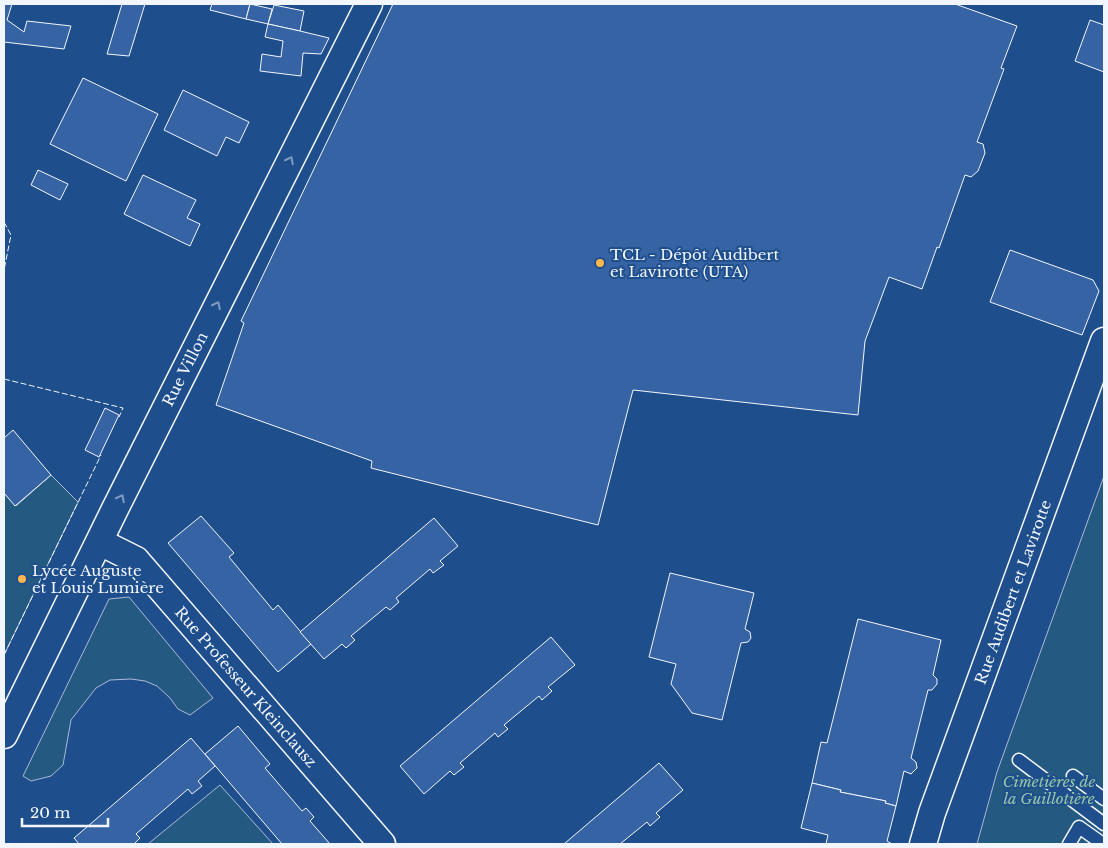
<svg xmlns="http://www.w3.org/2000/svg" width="1108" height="848" viewBox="0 0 1108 848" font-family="'Libre Baskerville',serif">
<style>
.green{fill:#245a82;stroke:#a8bbd7}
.building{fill:#3563a3;stroke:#f2f6ff}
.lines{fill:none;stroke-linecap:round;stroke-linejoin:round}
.service-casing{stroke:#f2f6ff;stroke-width:15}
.minor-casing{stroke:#f2f6ff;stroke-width:29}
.service{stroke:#1f4e8c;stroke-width:12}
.minor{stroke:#1f4e8c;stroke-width:26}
.fence{stroke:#f2f6ff;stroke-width:1;stroke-dasharray:6 2.5;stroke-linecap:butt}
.oneway{stroke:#7e9ac0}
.poi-dot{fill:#ffb74d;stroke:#1f4e8c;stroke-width:2}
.labels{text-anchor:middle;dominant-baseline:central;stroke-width:4;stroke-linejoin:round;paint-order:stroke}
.poi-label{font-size:15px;fill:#f2f6ff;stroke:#1f4e8c;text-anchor:start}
.street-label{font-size:15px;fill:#f2f6ff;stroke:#1f4e8c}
.park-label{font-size:15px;font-style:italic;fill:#97c8a6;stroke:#1f4e8c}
</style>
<rect width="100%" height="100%" fill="#1f4e8c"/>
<!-- green -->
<g class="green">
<path d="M51 475 78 502 4 655V493L16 506Z"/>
<path d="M1104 476V844H977L997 772Z"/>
<path d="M129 597 213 698 190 715 178 709 170 698 157 686 145 681 131 679 110 680 96 688 71 720 63 765 51 776 31 781 23 776 109 599Z"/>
<path d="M220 785 273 844H148Z"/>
</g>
<!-- building -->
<g class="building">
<path d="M4 4H12L7 20 24 32 27 21 71 26 64 49 4 42Z"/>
<path d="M122 4H145L129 56 107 54Z"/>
<path d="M212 4H250L246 19 210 10Z"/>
<path d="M250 4 272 9 268 24 246 19Z"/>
<path d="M393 4H955L1017 26 1001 68 1004 69 977 142 983 144 985 153 978 171 971 177 965 175 939 248 937 247 922 289 889 277 865 341 858 415 633 390 598 525 371 468 372 461 216 405 244 323 241 321Z"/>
<path d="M274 5 304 11 300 31 268 24Z"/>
<path d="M1090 20 1104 25V72L1075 61Z"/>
<path d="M268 24 300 31 329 38 321 54 303 53 301 76 260 71 262 54 281 57 283 41 265 37Z"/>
<path d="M83 78 158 114 126 181 50 144Z"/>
<path d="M183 90 249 122 239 143 226 137 217 156 164 130Z"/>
<path d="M38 170 68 184 60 200 31 185Z"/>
<path d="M143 175 196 200 187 218 200 224 190 246 124 214Z"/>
<path d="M1010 250 1093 280 1099 291 1082 335 990 302Z"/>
<path d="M105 408 119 415 99 457 85 450Z"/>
<path d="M13 430 51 475 15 506 4 493V438Z"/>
<path d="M201 516 234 553 229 557 273 610 278 605 311 644 278 672 168 543Z"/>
<path d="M434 518 458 546 440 561 444 565 433 573 430 569 396 598 399 602 390 610 386 607 351 636 355 640 346 648 342 644 324 659 300 632Z"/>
<path d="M670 573 754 593 745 629 750 632 751 638 748 642 741 643 722 720 692 713 671 684 676 664 649 657Z"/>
<path d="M858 619 941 640 933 675 937 679V684L932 690H928L911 758 916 762 917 768 911 774 904 771 896 806 885 803 886 801 840 792 841 790 812 783 821 742 827 743Z"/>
<path d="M551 637 575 665 548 687 552 691 542 700 539 696 504 725 508 729 498 737 495 733 460 763 464 767 454 775 450 771 424 794 400 766Z"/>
<path d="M238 726 270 764 265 768 302 811 306 808 314 817 310 821 330 844H282L205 754Z"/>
<path d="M191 738 215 766 198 781 202 786 192 794 188 789 136 834 140 838 134 844H79L74 838Z"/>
<path d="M659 763 683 790 656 813 660 817 650 826 647 822 620 844H564Z"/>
<path d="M812 783 841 790 840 792 886 801 885 803 896 806 887 841 892 844H826L828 835 801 828Z"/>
</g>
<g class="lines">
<!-- service casing -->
<g class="service-casing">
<g id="service">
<path d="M1019 760 1104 824"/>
<path d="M1073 776 1104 799"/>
<path d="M1069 844 1079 827 1103 844"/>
</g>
</g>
<!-- minor casing -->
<g class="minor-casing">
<g id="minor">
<path d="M100 542 136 560 382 844"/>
<path d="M4 735 114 511 369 4"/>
<path d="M923 844 932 813 1104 341"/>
</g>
</g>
<!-- service -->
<use href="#service" class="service"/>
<!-- minor -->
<use href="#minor" class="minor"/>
<!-- fence -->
<g class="fence">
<path d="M4 222 11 235 4 270"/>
<path d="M4 379 123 408 119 417"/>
<path d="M4 655 101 455"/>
</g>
</g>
<!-- one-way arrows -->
<defs><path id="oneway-chevron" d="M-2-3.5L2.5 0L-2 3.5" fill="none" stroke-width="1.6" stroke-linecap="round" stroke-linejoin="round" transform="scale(1.25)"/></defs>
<g class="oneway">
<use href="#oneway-chevron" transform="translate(290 160) rotate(-63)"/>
<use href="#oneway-chevron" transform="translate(217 305) rotate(-63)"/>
<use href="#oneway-chevron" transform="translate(121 498) rotate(-63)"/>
</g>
<!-- markers -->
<g class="poi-dot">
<circle cx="600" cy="263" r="5"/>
<circle cx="22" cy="579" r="5"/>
</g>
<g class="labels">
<!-- poi labels -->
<g class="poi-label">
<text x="610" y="254">TCL - Dépôt Audibert<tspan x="610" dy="17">et Lavirotte (UTA)</tspan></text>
<text x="32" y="570">Lycée Auguste<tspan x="32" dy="17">et Louis Lumière</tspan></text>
</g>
<!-- street labels -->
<g class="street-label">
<text transform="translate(185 369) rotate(-63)">Rue Villon</text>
<text transform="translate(1013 592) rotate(-70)">Rue Audibert et Lavirotte</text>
<text transform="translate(246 687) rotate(49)">Rue Professeur Kleinclausz</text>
</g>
<!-- park labels -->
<g class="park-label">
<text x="1049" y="781">Cimetières de<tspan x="1049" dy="17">la Guillotière</tspan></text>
</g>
</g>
<!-- border -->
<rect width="1108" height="848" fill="none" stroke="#f2f6ff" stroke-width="10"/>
<!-- scale -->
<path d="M22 818v8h86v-8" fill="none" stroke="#f2f6ff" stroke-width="2.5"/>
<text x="30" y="818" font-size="15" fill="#f2f6ff" stroke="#1f4e8c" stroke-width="4" paint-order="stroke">20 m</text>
</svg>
